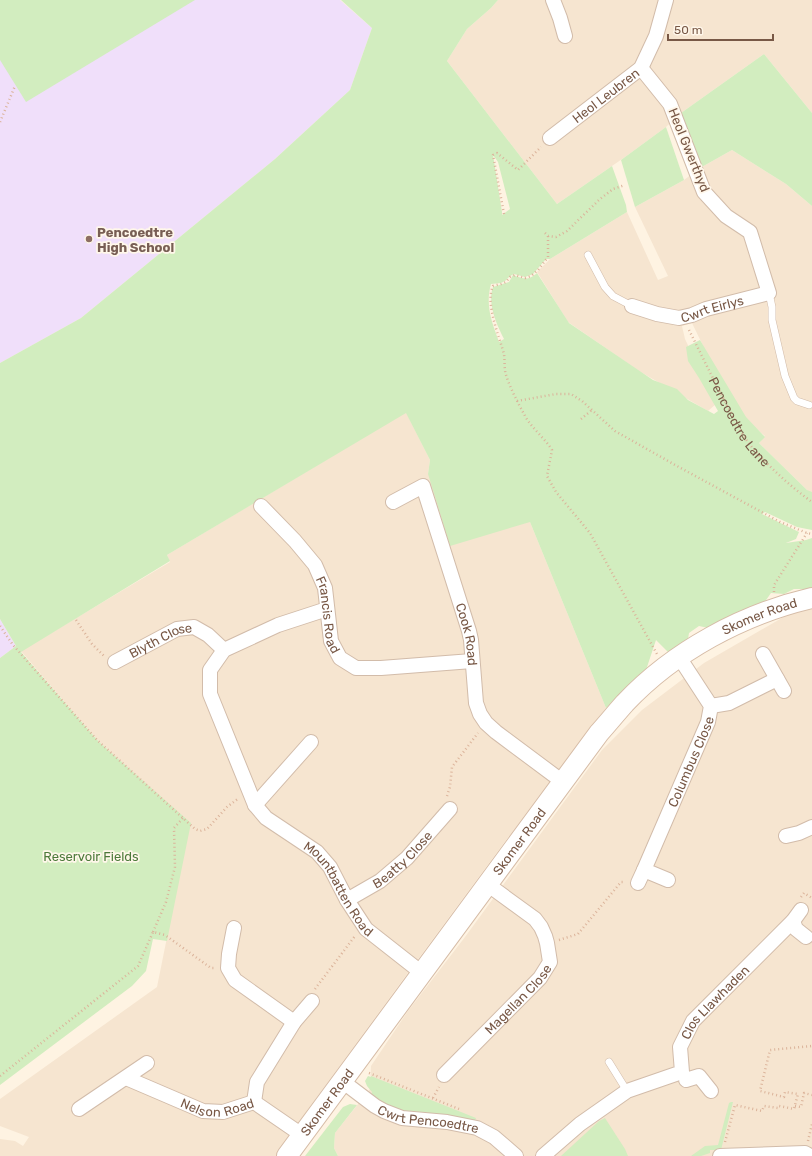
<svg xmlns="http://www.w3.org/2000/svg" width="812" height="1156" viewBox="0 0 812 1156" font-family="Rubik,sans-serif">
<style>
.residential{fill:#f6e5d0}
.education{fill:#f0dffa}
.green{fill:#d2edbf;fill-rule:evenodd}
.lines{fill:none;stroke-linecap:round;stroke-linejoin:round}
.lane-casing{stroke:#d2bcaa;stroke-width:8}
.street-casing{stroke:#d2bcaa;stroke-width:16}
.secondary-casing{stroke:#d6bca7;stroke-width:22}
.path{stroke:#dbb39a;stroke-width:2.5;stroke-dasharray:1 3;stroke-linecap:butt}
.lane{stroke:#fff;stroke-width:7}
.street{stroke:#fff;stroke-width:14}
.secondary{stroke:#fff;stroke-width:20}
.education-dot{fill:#8d6e63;stroke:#fff7ea;stroke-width:1.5}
.labels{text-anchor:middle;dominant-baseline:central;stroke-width:3.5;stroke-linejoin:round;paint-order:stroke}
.street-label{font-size:13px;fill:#785846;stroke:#fff7ea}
.education-label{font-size:13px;font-weight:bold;fill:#785e54;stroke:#fff7ea;text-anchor:start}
.park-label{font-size:13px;fill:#4d7a3b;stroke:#fff7ea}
</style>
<rect width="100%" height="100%" fill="#fef3e2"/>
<!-- residential -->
<g class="residential">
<path d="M498 0H812V113L764 54 681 113 666 127 625 157 557 204 447 61 467 29 491 8Z"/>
<path d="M732 150 786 184 812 206V495L759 443 765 436 745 419 725 391 692 323 682 326 685 339 716 404 708 411 639 371 568 322 537 272 550 259 627 212 658 280 668 276 635 207 684 180 700 168Z"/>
<path d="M406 412 430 460 428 474 530 522 606 708 538 797 399 985 308 1109 290 1138 276 1156H0V1139L15 1141 23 1146 29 1137 0 1126V1099L157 987 190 823 99 742 21 651 170 562 167 555Z"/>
<path d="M812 609V1156H626L623 1149 603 1119 563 1156H338L334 1148 335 1133 370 1089 371 1066 408 1011 465 937 602 750 642 710 704 663 787 615Z"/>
</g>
<!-- education -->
<g class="education">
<path d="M0 0H340L372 28 350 90 275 159 81 318 0 363Z"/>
<path d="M0 619 16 646 0 658Z"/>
</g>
<!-- green -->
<g class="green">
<path d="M0 0H195L26 102 0 60Z"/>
<path d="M341 0H498L491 8 467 29 447 61 557 204 612 166 626 205 627 212 550 259H546L533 274 525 277 514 274 510 276 505 281 501 283 491 284C485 306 492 322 499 342L504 339C497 325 487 304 493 287L509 282 513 275C524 279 528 281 537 273L569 323 653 380 677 389 688 400 714 414 718 411 699 378 688 361 686 347 700 340 746 417 765 437 759 443 807 490 812 492V530L797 527 765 512 762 514 799 532 796 539 786 543 806 540 812 538V587L808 589H794L784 594 771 593 759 610 713 629 699 626 689 633 688 639 669 653 656 640 646 670 606 708 530 522 450 546 428 474 430 460 406 413 167 555 170 561 21 652 99 742 191 823 167 941 153 939 146 971 132 986 0 1085V658L16 646 0 619V363L81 318 275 159 350 90 372 28ZM493 155 498 162 510 209 502 215V212Z"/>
<path d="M764 54 812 113V206L786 184 732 150 700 168 681 113Z"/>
<path d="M666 127 684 180 635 207 621 160Z"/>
<path d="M368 1076 371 1077V1076L476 1118 474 1123 390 1109 371 1095 372 1092 367 1086 365 1081Z"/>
<path d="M731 1102H733L721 1150H710V1153L701 1156H691L705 1146 718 1145 729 1103Z"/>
<path d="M350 1104 357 1105 335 1133 334 1148 338 1156H305L343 1107Z"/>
<path d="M605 1118 625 1149 628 1156H561L599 1121Z"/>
</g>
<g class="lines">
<!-- lane casing -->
<g class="lane-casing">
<g id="lane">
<path d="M588 255 605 287 613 296 632 306"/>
<path d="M769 293 772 307V320L785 376 794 398 797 401 809 405"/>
<path d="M609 1062 627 1091"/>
</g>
</g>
<!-- street casing -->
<g class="street-casing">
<g id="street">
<path d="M553 0 560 18 565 36"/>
<path id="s2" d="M550 138 641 68 656 36 666 0"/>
<path id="s3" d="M632 306 657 314 679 318 692 315 706 309 769 293 750 232 726 216 704 192 670 104 641 68"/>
<path id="s4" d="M393 502 423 486 469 631 471 640 476 703 480 714 486 723 496 732 563 782"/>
<path id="s5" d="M261 506 295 541 315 565 325 588 331 641 340 658 356 668H381L472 661"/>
<path id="s6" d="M327 609 278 625 224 650 210 670V694L255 805 266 818 317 852 330 867 347 900 366 929 422 973"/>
<path d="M763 654 784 691"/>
<path id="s7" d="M115 662 177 629 194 627 208 635 224 650"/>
<path d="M711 706 729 703 777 679"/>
<path d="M255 805 311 742"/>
<path d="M786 836 799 833 812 827"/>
<path id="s8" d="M644 870 708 722 711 706 679 657"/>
<path d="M638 883 644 870 668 880"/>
<path id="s9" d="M347 900 380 881 407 858 450 809"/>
<path d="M793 921 796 929 806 937"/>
<path d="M234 928 229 954 228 968 235 980 294 1022"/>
<path id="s10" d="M444 1075 540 978 550 962 547 943 545 936 541 927 535 919 487 884"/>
<path id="s11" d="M126 1078 203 1111 223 1112 254 1102 302 1135"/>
<path d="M686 1080 699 1076 711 1091"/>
<path id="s12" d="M342 1081 375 1106 384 1111 402 1118 447 1122 477 1128 494 1137 516 1156"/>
<path d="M254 1102 257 1082 294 1022 312 1001"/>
<path d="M79 1109 147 1063"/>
<path id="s13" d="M543 1156 580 1124 627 1091 682 1072 680 1047 693 1021 793 921 801 910"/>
<path d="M720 1156 805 1153 810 1156"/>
</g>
</g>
<!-- secondary casing -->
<g class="secondary-casing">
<g id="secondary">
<path id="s14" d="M287 1156 599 733C608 723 616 713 625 703 674 651 743 614 812 598"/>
</g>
</g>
<!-- path -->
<g class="path">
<path d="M0 122 15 86"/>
<path d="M504 214 493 155 497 153 518 170 541 147"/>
<path d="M545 233 548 236 556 237 567 231 600 199 613 189 625 185"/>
<path d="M548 236V257L538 270 531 276 525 278 515 275 510 277 506 282 501 284 493 286C485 303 499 336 504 354 505 361 504 369 506 375 510 388 518 403 524 414 531 428 544 437 552 450L547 476 556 492 590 533 657 654"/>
<path id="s1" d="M689 330C702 356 715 383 729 409 736 422 742 435 751 446 769 467 790 486 812 502"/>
<path d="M517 401 556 394H571L582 401 615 431 677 466 780 522 807 533 812 534"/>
<path d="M581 419 592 410"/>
<path d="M774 592V585L807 533"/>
<path d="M76 620 92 644 104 656"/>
<path d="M0 626 13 645 97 740 195 829 200 831 207 829 227 807 239 798"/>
<path d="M447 796 450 787 452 767 478 733"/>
<path d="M801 897 804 893 812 898"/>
<path d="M153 932 166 902 175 867 174 828 183 818"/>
<path d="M559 940 578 934 621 882H625"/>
<path d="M315 989 355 936"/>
<path d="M369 1073 459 1109"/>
<path d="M0 1076 138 966 153 932 165 935 211 968H215"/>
<path d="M433 1098 439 1087"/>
<path d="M795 1106 801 1107 804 1093 812 1095"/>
<path d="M808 1141 812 1124"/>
<path d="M725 1142 735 1105 762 1111 764 1106 778 1108 779 1106 794 1109 798 1094 785 1092 784 1097 760 1091 770 1050 812 1046"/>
</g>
<!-- lane -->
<use href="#lane" class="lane"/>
<!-- street -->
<use href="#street" class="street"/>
<!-- secondary -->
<use href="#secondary" class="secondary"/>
</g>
<!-- markers -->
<circle class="education-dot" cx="89" cy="239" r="4"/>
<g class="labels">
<!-- street labels -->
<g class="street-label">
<text stroke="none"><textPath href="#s2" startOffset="70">Heol Leubren</textPath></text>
<text transform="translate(689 150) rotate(68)">Heol Gwerthyd</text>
<text stroke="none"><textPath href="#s3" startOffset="83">Cwrt Eirlys</textPath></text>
<text stroke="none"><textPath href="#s1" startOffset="105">Pencoedtre Lane</textPath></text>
<text stroke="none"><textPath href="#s5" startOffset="132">Francis Road</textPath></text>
<text stroke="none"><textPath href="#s14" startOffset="727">Skomer Road</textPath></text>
<text stroke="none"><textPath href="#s4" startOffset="189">Cook Road</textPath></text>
<text stroke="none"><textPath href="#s7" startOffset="51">Blyth Close</textPath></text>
<text stroke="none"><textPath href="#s8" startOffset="118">Columbus Close</textPath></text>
<text stroke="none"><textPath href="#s14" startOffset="391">Skomer Road</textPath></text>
<text stroke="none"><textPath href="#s9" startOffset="69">Beatty Close</textPath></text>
<text stroke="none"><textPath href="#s6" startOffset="400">Mountbatten Road</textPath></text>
<text stroke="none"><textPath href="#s10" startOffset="106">Magellan Close</textPath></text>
<text stroke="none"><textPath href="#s13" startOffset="247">Clos Llawhaden</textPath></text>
<text stroke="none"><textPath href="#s11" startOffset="98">Nelson Road</textPath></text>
<text stroke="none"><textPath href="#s14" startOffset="67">Skomer Road</textPath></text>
<text stroke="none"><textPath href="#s12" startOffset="97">Cwrt Pencoedtre</textPath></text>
</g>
<!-- education labels -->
<g class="education-label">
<text x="97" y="232">Pencoedtre<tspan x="97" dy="15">High School</tspan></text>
</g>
<!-- park labels -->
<g class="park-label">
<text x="91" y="856">Reservoir Fields</text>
</g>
</g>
<!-- scale -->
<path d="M668 34v6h105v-6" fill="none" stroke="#785846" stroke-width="2"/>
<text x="674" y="34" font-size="12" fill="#785846" stroke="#fff7ea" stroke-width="3" paint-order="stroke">50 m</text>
</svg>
